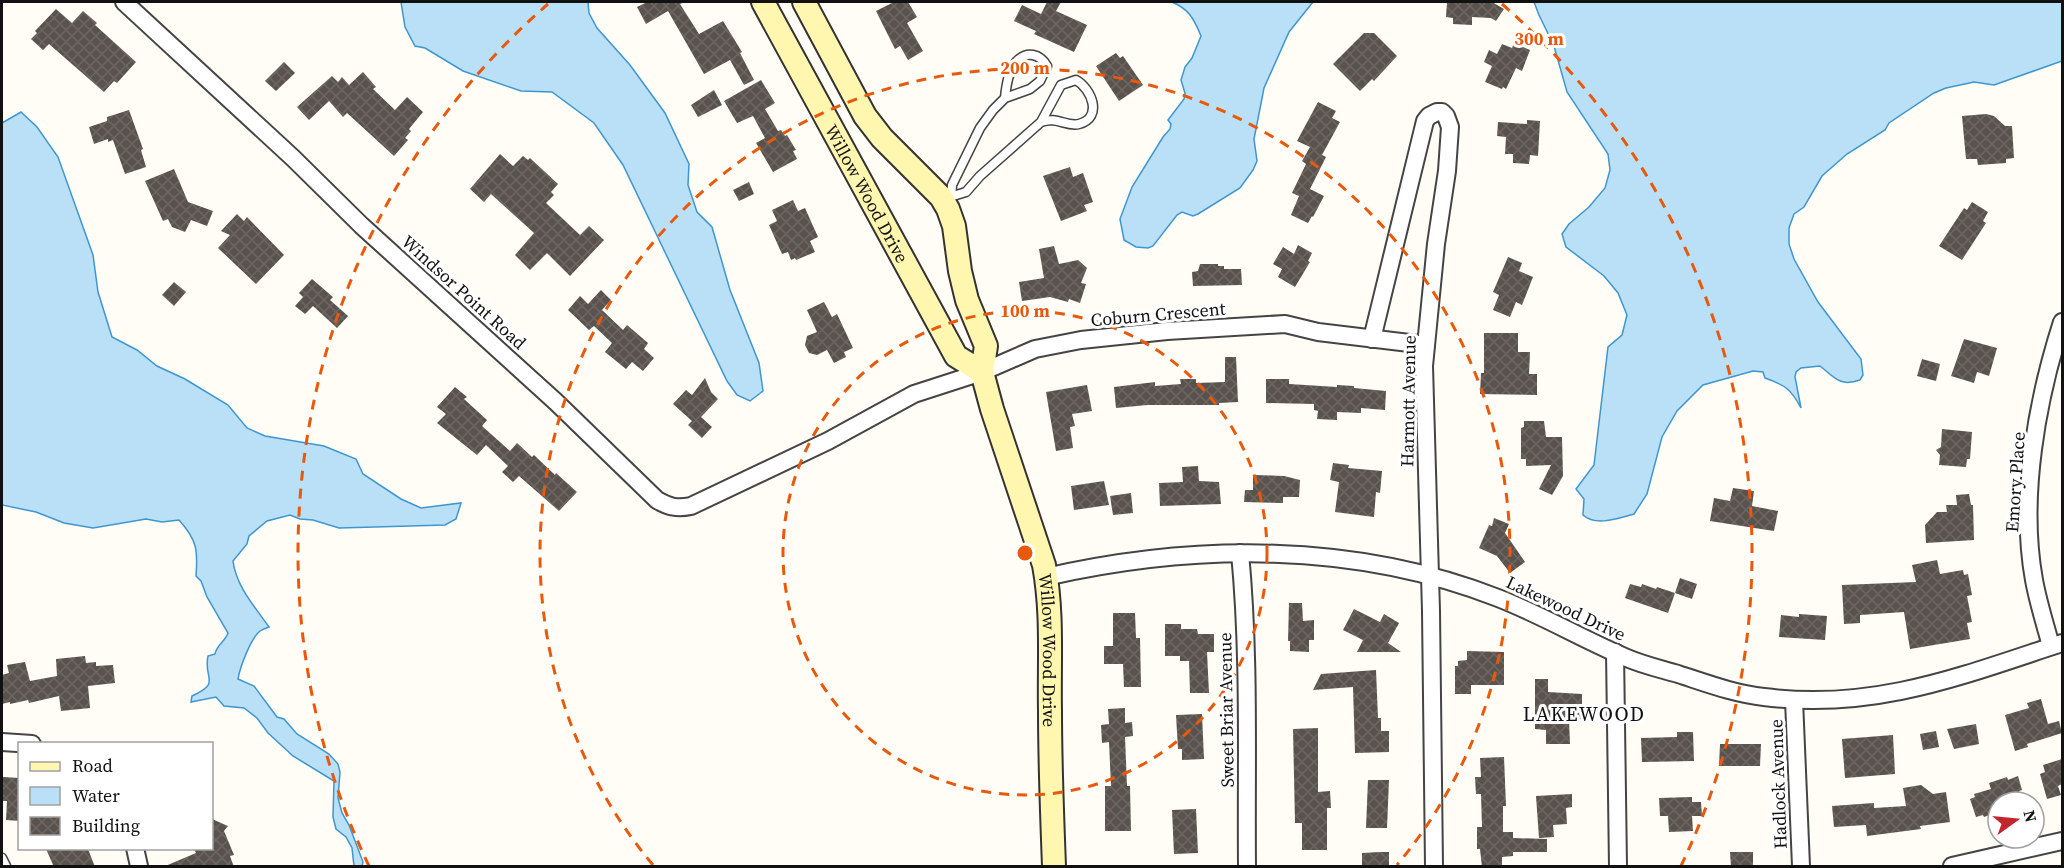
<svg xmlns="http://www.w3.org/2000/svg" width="2064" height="868" viewBox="0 0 2064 868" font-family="'Source Serif 4',serif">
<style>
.water{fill:#b9e0f7;stroke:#3f96cf;stroke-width:1.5}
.building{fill:url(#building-cross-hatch)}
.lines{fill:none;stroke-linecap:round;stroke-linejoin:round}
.lane-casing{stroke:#444;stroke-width:11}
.street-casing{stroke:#444;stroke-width:20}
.secondary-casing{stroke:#333;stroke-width:26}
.lane{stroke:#fff;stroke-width:8}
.street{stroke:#fff;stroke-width:16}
.secondary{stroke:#fff6b0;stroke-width:22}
.ring{fill:none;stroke:#e8590c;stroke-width:3;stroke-dasharray:10 8}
.labels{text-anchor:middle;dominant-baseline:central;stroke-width:6;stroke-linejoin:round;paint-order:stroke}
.street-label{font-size:18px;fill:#111;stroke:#fff}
.neighbourhood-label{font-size:20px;letter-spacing:1.5px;fill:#111;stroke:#fff}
.centre{fill:#e8590c;stroke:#fff;stroke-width:3}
.ring-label{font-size:18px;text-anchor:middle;font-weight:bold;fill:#e8590c;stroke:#fff;stroke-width:6;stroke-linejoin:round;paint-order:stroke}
</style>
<defs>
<pattern id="building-cross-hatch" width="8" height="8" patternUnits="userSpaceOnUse" patternTransform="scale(1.5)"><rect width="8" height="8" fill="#5a524d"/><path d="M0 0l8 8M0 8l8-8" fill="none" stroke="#6d6662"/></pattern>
</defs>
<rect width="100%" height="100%" fill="#fffdf5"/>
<!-- water -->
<g class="water">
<path d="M401 2H588L589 13 597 28 630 65 665 113 689 164 688 185 697 212 712 227 730 290 759 363 763 391 750 401 737 395 727 381 623 165 594 123 552 92 521 91 463 71 425 48 415 46 405 27Z"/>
<path d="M1172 2H1313L1289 32 1264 88 1254 139 1257 161 1253 170 1240 188 1198 214 1193 216 1182 212 1177 215 1153 246 1148 248 1136 247 1124 240 1120 219 1132 187 1163 137 1170 129 1171 124 1168 120 1184 99 1185 93 1181 80 1185 67 1192 58 1201 36C1194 19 1189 9 1172 2Z"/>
<path d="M1534 2H2062V61L1994 85 1974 82 1946 88 1934 93 1889 123 1885 130 1847 154 1822 176 1804 207 1794 214 1789 228V244L1794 259 1818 302 1861 359 1863 375 1860 380C1840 387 1835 378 1820 366L1801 368 1796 372 1795 377 1801 408C1791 389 1785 385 1765 378L1763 372 1753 371 1703 385 1677 411 1662 437 1647 494 1634 514C1619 518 1596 527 1583 515L1584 499 1576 489 1594 465 1608 347 1622 335 1627 315 1618 293 1604 276 1566 247 1562 234 1569 224 1589 207 1605 188 1610 170 1608 154 1567 92 1554 46 1539 15Z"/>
<path d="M21 112 37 127 58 157 93 255 98 292 112 337 137 350 157 366 185 379 228 405 247 428 265 436 324 446 356 459 363 474 401 499 421 508 461 503 456 519 445 525 339 528 313 520 300 519 290 515 267 521 249 536 247 544 233 561C236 586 255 607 269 627 266 628 263 629 260 631 251 638 240 667 238 679L254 686 277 717 284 719 297 734 329 754 338 764 340 772 338 798 342 813 349 825 363 862 362 866H354L352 848 346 837 336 829 333 817 334 781 293 756 268 733 257 718 244 708 224 706 216 697 191 702 192 696C222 682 203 680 208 656L215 654C217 644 225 642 228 633L207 597 201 581 196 576C198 550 197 540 179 520L162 522 146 519 93 528 64 523 36 512 2 505V123Z"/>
</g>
<!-- building -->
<g class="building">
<path d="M647 2H685L680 4 699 34 723 21 742 52 740 53 754 80 744 85 730 60 704 74 668 11 646 24 637 7Z"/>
<path d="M894 2H908L917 17 907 23 923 51 908 60 900 46 895 49 876 11Z"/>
<path d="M1047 2H1061L1056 11 1087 25 1074 52 1034 34 1036 31 1014 21 1022 5 1041 14Z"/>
<path d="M1447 2H1492L1504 9 1496 21 1491 18 1472 17V25L1453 24V18L1446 17Z"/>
<path d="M56 9 72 23 83 11 97 23 95 25 136 62 117 83 114 81 104 92 49 44 43 50 31 39 37 33 35 31Z"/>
<path d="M1364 33H1374L1397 56 1374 81 1372 79 1360 91 1333 64Z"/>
<path d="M1514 43 1530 50 1522 71 1516 68 1506 89 1503 87 1502 89 1485 82 1492 66 1484 62 1489 50 1497 54 1502 44 1512 48Z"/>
<path d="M1116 53 1120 58 1123 56 1143 85 1119 101 1096 66Z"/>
<path d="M284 62 295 73 276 91 265 81Z"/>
<path d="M363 72 376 87 373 89 395 110 407 97 423 112 409 129 411 131 405 138 408 140 394 156 347 113 343 117 329 101 309 120 297 107 332 76 338 82 342 77 349 85Z"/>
<path d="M761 80 775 103 765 109 778 131 781 130 785 136 787 135 796 150 793 151 797 159 773 172 756 143 765 138 753 116 737 123 724 101Z"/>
<path d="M714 90 722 105 698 117 691 105Z"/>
<path d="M1318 102 1336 111 1332 118 1340 122 1322 155 1326 157 1310 189 1324 196 1313 217 1312 216 1308 223 1291 215 1299 196 1292 193 1306 164 1302 161 1310 147 1297 141Z"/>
<path d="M129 110 143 149 141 150 146 167 125 174 113 140 108 142V139L94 144 89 127 107 121V117Z"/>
<path d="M1986 114 1994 116 2005 126H2012L2014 158 2006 159V163L1978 165 1977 159H1966L1962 116Z"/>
<path d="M1527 120 1540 121 1538 156 1530 155 1529 164 1513 163V154H1505L1506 137 1497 136 1498 122 1527 124Z"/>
<path d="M500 154 513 166 523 156 528 160 530 158 558 184 551 192 554 195 546 203 580 235 589 226 604 240 570 276 547 253 530 270 515 255 534 233 491 194 484 202 470 189Z"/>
<path d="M1070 167 1073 177 1083 173 1093 202 1084 205 1087 211 1061 221 1043 176Z"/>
<path d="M174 169 188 202 213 211 207 226 191 220 185 232 172 227 168 219 163 221 145 181Z"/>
<path d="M749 182 754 194 739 201 733 190Z"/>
<path d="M793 200 798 211 805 208 818 237 810 241 815 252 796 260 795 258 791 260 788 252 782 254 769 225 777 221 772 210Z"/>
<path d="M1972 202 1988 212 1983 221 1986 223 1962 260 1939 246 1964 208 1967 210Z"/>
<path d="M237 214 244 221 247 217 284 255 256 284 218 248 230 235 221 231Z"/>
<path d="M1298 245 1312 253 1308 261 1310 262 1295 287 1278 277 1282 269 1273 264 1283 247 1294 254Z"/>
<path d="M1054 246 1059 264 1078 260 1087 268 1081 283 1086 284 1080 303 1069 299 1068 302 1050 297 1022 301 1019 282 1044 278 1039 249Z"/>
<path d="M1508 257 1522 263 1519 271 1533 277 1522 305 1516 302 1510 317 1493 310 1499 295 1493 292Z"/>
<path d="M1200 264H1218V266H1224V269H1241L1242 285 1193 286 1192 272 1198 271Z"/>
<path d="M312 279 333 297 330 300 348 316 337 328 313 306 305 314 295 306 303 297 299 293Z"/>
<path d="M174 282 186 292 174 306 162 295Z"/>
<path d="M601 290 611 300 602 310 623 330 627 325 648 343 644 349 654 358 643 371 632 362 626 369 605 352 612 343 594 326 589 330 568 310 580 296 588 304Z"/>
<path d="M824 302 832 317 837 314 853 348 844 352 846 357 834 363 827 350 817 355 809 353 805 345 807 336 817 332 807 310Z"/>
<path d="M1484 333H1518V352H1530L1529 374H1537V395L1480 394 1481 373H1484Z"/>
<path d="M1964 339 1997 348 1989 376 1977 372 1974 383 1951 376Z"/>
<path d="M1225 357H1236L1238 402 1219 403V405H1147L1116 408 1114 387 1155 382V386L1181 384 1180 379H1196V383L1225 382Z"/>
<path d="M1922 359 1940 364 1936 381 1917 376Z"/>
<path d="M705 378 711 392 718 399 701 417 712 427 702 438 688 425 692 421 673 404 686 390 692 395Z"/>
<path d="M1266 379H1289V384L1337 387V385L1354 386V388L1386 391 1385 410 1361 408V413L1337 412V420L1317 419 1318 411 1314 410V404L1266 403Z"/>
<path d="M1087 385 1092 411 1072 414 1075 426 1070 427 1073 448 1056 451 1046 392Z"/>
<path d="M455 387 467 397 464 399 487 420 482 426 510 451 517 443 532 457 534 455 555 475 556 473 577 492 559 511 519 476 513 482 502 472 508 466 486 445 477 455 437 423 446 414 437 407Z"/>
<path d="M1524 421H1544L1546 437H1562L1563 476 1552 495 1539 489 1551 465 1526 466V459H1521V428L1524 427Z"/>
<path d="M1942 429 1972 432 1970 459H1967L1966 467 1939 465 1940 455 1936 450 1941 447Z"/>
<path d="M1333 463 1349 465 1348 468 1382 471 1380 493 1376 492 1374 517 1335 512 1339 482 1330 480Z"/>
<path d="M1198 466 1199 481 1219 482 1221 504 1160 506 1159 483 1183 482 1182 467Z"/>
<path d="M1253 475 1284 476 1300 480 1299 497H1283V503L1244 502 1245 490H1253Z"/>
<path d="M1104 481 1109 505 1074 510 1071 486Z"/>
<path d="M1733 488 1754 491 1752 506 1778 511 1774 531 1710 521 1714 498 1730 501Z"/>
<path d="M1131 493 1133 513 1113 515 1110 496Z"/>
<path d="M1969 494 1971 505H1973L1974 540 1926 543 1925 525 1937 512H1947L1946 505H1957L1956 495Z"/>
<path d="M1494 518 1509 524 1505 533 1525 562 1510 573 1497 556 1479 548 1489 525 1492 526Z"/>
<path d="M1937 560 1940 574 1963 570 1964 575 1968 574 1972 595 1967 596 1972 622 1967 623 1970 639 1910 649 1904 612 1860 615V623L1844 624 1842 585 1916 582 1912 565Z"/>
<path d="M1680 578 1697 584 1692 599 1675 593 1668 613 1625 598 1630 584 1641 587 1642 584 1656 589 1657 587 1675 593Z"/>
<path d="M1289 603H1302L1303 621 1314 620V640H1309V652L1290 651V641H1288Z"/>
<path d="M1354 609 1380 622 1384 614 1399 623 1388 643 1401 652H1357L1363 640 1343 630Z"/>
<path d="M1113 613H1135L1136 638H1140L1141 687H1124L1123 664H1104V646H1113Z"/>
<path d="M1799 614 1827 616 1825 640 1779 637 1781 615 1799 617Z"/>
<path d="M1165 624H1181V629H1197L1198 634H1214V652H1207L1209 693H1190L1189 661H1180V656H1165Z"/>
<path d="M1467 651 1504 652V685H1471V694H1455V666H1458V661L1467 660Z"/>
<path d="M85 656 86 663 96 662V666L113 665 115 683 88 686 90 708 61 711 59 696 29 703 28 700 10 704V702L2 704V675L9 673 7 665 25 662 30 681 57 676 56 659Z"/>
<path d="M1376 670 1378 718H1381V731H1389V752L1355 753 1353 687 1313 690 1321 674Z"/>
<path d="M1535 679H1548V692L1582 694V719L1569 720 1570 744H1546V730L1535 729Z"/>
<path d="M2041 699 2048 724 2059 721 2062 733 2027 744 2028 747 2015 751 2005 715 2029 708 2027 703Z"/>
<path d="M1125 708V723L1132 722 1133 736 1125 737 1127 786H1130L1131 831H1105V786H1111L1109 742 1102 743 1101 725 1109 724 1108 709Z"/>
<path d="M1202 714 1204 759 1182 760V749H1178L1176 715Z"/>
<path d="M1976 724 1979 744 1954 749 1947 729Z"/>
<path d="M1318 728V792L1330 791 1331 808H1327V850H1302V823H1295L1293 729Z"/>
<path d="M1936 731 1939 747 1923 750 1920 734Z"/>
<path d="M1677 732H1693L1694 761 1642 762 1641 738 1677 737Z"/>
<path d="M1893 735 1895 774 1845 778 1842 739Z"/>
<path d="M1720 744H1761L1760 766H1719Z"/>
<path d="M1504 757 1506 806H1503V832H1513V838L1547 839V852H1513V856L1502 857V867H1482L1480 849H1477V827H1482L1481 794H1476L1475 777H1481L1480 758Z"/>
<path d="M2062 759V784L2058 786 2061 795 2047 799 2040 774 2045 772 2043 765Z"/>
<path d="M2018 776 2022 790 2019 791 2023 802H1998V812L1984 817 1983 815 1976 817 1970 799 1975 797 1974 794 1991 789 1989 783 2007 777 2008 780Z"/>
<path d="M3 777 20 778V821L6 820 7 801H2Z"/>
<path d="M1368 780H1389L1387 828H1366Z"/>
<path d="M1921 785 1933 794 1946 792 1950 822 1920 826 1921 829 1867 836 1866 825 1834 827 1832 806 1874 803V808L1906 806 1903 788Z"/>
<path d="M1572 794V807L1566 808 1567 824 1553 825 1554 837 1539 838 1536 796Z"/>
<path d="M1692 797V802H1701L1702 816H1692L1693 831 1669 832 1668 816H1660L1659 798Z"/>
<path d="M1196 809 1198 853 1174 854 1172 810Z"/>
<path d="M212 819 228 826 224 831 234 855 230 856 234 867H163L196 853 194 849H212Z"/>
<path d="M46 849H88L95 867H54Z"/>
<path d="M1380 852H1389V867H1362V853Z"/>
<path d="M1730 852H1753V867H1731Z"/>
</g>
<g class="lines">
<!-- lane casing -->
<g class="lane-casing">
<g id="lane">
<path d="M953 196 966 192 980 176 1041 122C1057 116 1066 127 1079 124 1103 118 1092 89 1076 80L1061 85 1041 122"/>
<path d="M951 200 952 185 980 128 993 110 1005 98 1030 89 1040 81 1047 66C1040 54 1027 50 1016 62 1008 71 1006 87 1005 98"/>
<path d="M2 858 6 866"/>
</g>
</g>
<!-- street casing -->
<g class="street-casing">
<g id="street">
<path d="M124 2 293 158 362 226 556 402 657 500C669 507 677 509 691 506L828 441 914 394 982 372 1035 349 1081 340 1167 331 1285 324 1318 332 1426 345"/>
<path d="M1372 339 1425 121 1429 116 1437 112H1442L1446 116 1450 127 1447 171 1436 244 1424 366 1431 611 1434 866"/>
<path d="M1240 553C1250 657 1246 762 1247 866"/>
<path d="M1046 577C1195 543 1355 542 1498 598 1542 615 1584 640 1627 658 1643 665 1661 669 1678 674 1706 683 1735 694 1764 697 1874 711 1961 676 2062 643"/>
<path d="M2051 646C2045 624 2038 602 2034 580 2019 497 2037 400 2062 322"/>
<path d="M1615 652 1618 866"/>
<path d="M1794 700 1801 866"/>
<path d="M2 742 32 744"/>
<path d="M135 848 139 866"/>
<path d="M1952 866 2062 841"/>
</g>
</g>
<!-- secondary casing -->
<g class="secondary-casing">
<g id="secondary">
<path id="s1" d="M763 2 956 356 982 372"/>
<path id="s2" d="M804 2 865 116 882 138 941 197 948 209 954 226 960 271 967 300 986 346 982 372 992 409 1044 565C1053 614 1049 661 1050 711 1050 763 1052 815 1054 866"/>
</g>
</g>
<!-- lane -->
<use href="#lane" class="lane"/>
<!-- street -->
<use href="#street" class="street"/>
<!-- secondary -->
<use href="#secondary" class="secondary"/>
</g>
<!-- distance rings -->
<g class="ring">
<circle cx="1025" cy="553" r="242"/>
<path d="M653 865A485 485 0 1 1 1397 865"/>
<path d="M369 866A727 727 0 0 1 548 4M1502 4A727 727 0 0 1 1681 866"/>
</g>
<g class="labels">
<!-- street labels -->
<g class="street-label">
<text stroke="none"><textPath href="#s1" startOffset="218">Willow Wood Drive</textPath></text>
<text transform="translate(464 292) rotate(42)">Windsor Point Road</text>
<text transform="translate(1158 314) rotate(-5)">Coburn Crescent</text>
<text transform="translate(1408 401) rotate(-89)">Harmott Avenue</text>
<text transform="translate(2015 482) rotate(-86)">Emory Place</text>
<text transform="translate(1566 608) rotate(25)">Lakewood Drive</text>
<text stroke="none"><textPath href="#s2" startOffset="712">Willow Wood Drive</textPath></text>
<text transform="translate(1226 710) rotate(-91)">Sweet Briar Avenue</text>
<text transform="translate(1778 784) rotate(-92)">Hadlock Avenue</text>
</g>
<!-- neighbourhood labels -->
<g class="neighbourhood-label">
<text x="1584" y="714">LAKEWOOD</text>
</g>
</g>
<circle cx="1025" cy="553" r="9" class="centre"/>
<g class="ring-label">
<text x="1539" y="45">300 m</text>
<text x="1025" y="74">200 m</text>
<text x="1025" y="317">100 m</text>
</g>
<!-- border -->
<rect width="2064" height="868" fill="none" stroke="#111111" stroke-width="6"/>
<!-- legend -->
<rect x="18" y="742" width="195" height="108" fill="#ffffff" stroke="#a0a0a0" stroke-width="1.5"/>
<rect x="30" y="762" width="30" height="9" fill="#fff6b0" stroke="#a0a0a0" stroke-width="1.5"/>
<text x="72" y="772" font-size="18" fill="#111111">Road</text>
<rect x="30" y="787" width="30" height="18" fill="#b9e0f7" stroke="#a0a0a0" stroke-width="1.5"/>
<text x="72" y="802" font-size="18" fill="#111111">Water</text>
<rect x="30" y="817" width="30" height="18" fill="url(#building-cross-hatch)" stroke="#a0a0a0" stroke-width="1.5"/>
<text x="72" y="832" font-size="18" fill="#111111">Building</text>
<!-- north arrow -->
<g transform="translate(2016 820) rotate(75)"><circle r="28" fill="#ffffff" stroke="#a0a0a0" stroke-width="1.5"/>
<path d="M0-4.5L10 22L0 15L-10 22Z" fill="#c4262e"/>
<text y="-9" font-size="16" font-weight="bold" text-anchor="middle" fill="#111111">N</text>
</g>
</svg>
